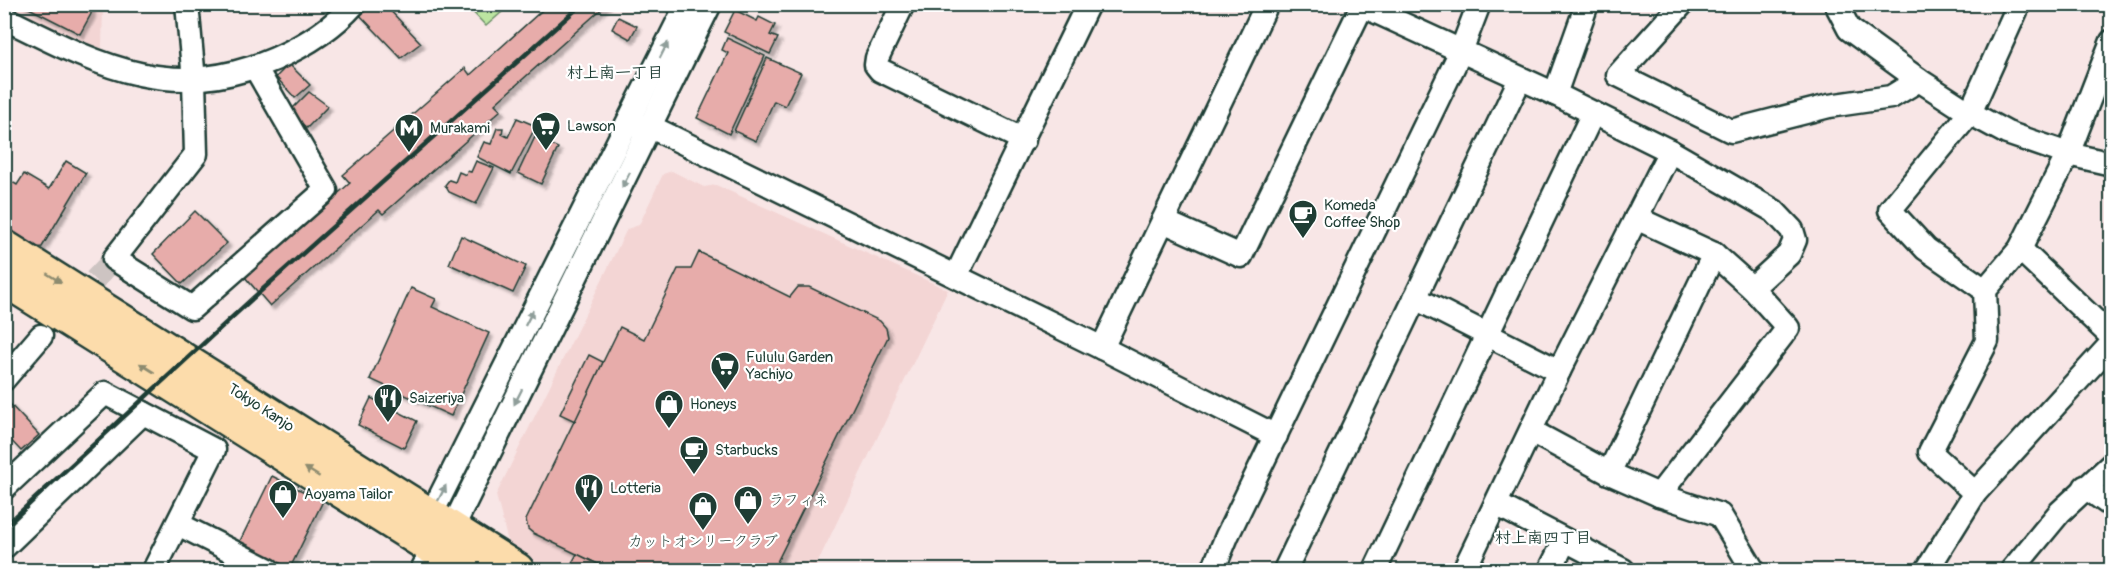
<svg xmlns="http://www.w3.org/2000/svg" width="2116" height="575" viewBox="0 0 2116 575" font-family="Pangolin,'Klee One',sans-serif">
<style>
.built{fill:#f3d5d4}
.green{fill:#bce5a1;stroke:#6e916a;stroke-width:1.5}
.building{fill:#e7acaa;stroke:#1f3d34;stroke-width:1.5;filter:url(#shadow)}
.lines{fill:none;stroke-linecap:round;stroke-linejoin:round}
.minor-tunnel{stroke:#cdc4c2;stroke-width:22;stroke-dasharray:22 11;stroke-linecap:butt}
.minor-casing{stroke:#1f3d34;stroke-width:27}
.highway-casing{stroke:#1f3d34;stroke-width:38}
.minor{stroke:#fff;stroke-width:22}
.highway{stroke:#fcdcab;stroke-width:33}
.rail{stroke:#1f3d34;stroke-width:4.5}
.oneway{fill:#8f9e9a}
.oneway2{fill:#8e8c70}
.labels{text-anchor:middle;dominant-baseline:central;stroke-width:4.5;stroke-linejoin:round;paint-order:stroke}
.poi-label{font-size:15px;fill:#1f3d34;stroke:#fff;text-anchor:start}
.street-label{font-size:15px;fill:#1f3d34;stroke:#fff}
.neighbourhood-label{font-size:16px;font-weight:bold;fill:#1f3d34;stroke:#fff}
</style>
<defs>
<filter id="shadow"><feDropShadow dx="4" dy="4" stdDeviation="1.5" flood-color="#0004"/></filter>
</defs>
<rect width="100%" height="100%" fill="#f8e6e6"/>
<filter id="ink" filterUnits="userSpaceOnUse"><feTurbulence type="fractalNoise" baseFrequency=".0167" numOctaves="2"/><feDisplacementMap in="SourceGraphic" scale="12" xChannelSelector="R" yChannelSelector="G"/><feConvolveMatrix kernelMatrix="1 2 1 2 8 2 1 2 1" color-interpolation-filters="sRGB"/></filter>
<g filter="url(#ink)">
<!-- built -->
<g class="built">
<path d="M4 5H103L102 48 81 44Z"/>
<path d="M672 171 704 187 716 185 948 290 814 570H545L510 550 496 495 627 229 639 225 663 174Z"/>
</g>
<!-- green -->
<path class="green" d="M466 5H510L486 26Z"/>
<!-- building -->
<g class="building">
<path d="M21 4H91V14L80 34Z"/>
<path d="M364 4H384L421 43 401 58 357 12Z"/>
<path d="M549 4H607L495 104 501 110 383 214 379 210 270 306 244 276 350 183 343 175 465 68 470 75Z"/>
<path d="M735 10 757 21 759 17 775 25 770 35 778 38 770 54 724 32Z"/>
<path d="M618 17 637 26 630 39 612 29Z"/>
<path d="M727 38 765 56 729 134 697 118 728 53 722 50Z"/>
<path d="M767 58 801 73 785 106 774 101 756 141 734 131Z"/>
<path d="M289 64 310 85 295 98 276 77Z"/>
<path d="M309 92 328 106 307 128 289 112Z"/>
<path d="M517 118 536 126 511 174 477 157 484 142 491 144 497 128H503L502 134 508 137Z"/>
<path d="M535 137 558 148 541 184 518 173Z"/>
<path d="M66 161 86 173 42 247 24 249 4 236V177L17 185 24 174 49 189Z"/>
<path d="M476 161 494 168 476 204 449 192 445 185 449 180 455 182 459 172 466 175 467 171 471 172Z"/>
<path d="M195 211 227 243 182 284 153 254Z"/>
<path d="M461 236 526 266 513 293 449 264Z"/>
<path d="M699 252 790 297 798 287H809L880 321 886 328 888 337 773 570H610L533 533 528 529 526 520 620 327 644 339 678 269H691Z"/>
<path d="M411 288 436 299 432 307 489 333 451 416 370 379Z"/>
<path d="M589 355 603 362 575 421 560 414Z"/>
<path d="M371 398 417 421 404 448 358 425Z"/>
<path d="M8 402 39 435 21 451 4 433V405Z"/>
<path d="M272 476 323 501 290 568 239 543Z"/>
<path d="M577 554 610 570H568Z"/>
</g>
<g class="lines">
<!-- minor-tunnel -->
<path class="minor-tunnel" d="M72 304 114 259"/>
<!-- minor casing -->
<g class="minor-casing">
<g id="minor">
<path d="M187 4 194 80 196 154 114 259 192 308 326 190 255 67"/>
<path d="M903 4 877 58 876 65 880 70 1024 140"/>
<path d="M1359 4 1555 94 1670 151 1774 211 1792 230 1795 240 1789 254 1752 288"/>
<path d="M1682 4 1618 75 1731 131 1829 106 1891 97 1919 80"/>
<path d="M1836 4 1849 29 1919 80 1970 113 2007 133 2068 154 2112 164"/>
<path d="M4 18C99 65 169 104 275 59 304 46 332 29 354 4"/>
<path d="M1555 94 1587 4"/>
<path d="M627 125 651 127 1102 348 1276 436"/>
<path d="M1636 218 1714 254 1752 288 1788 328 1659 495"/>
<path d="M1163 221 1241 256 1362 6"/>
<path d="M2020 249 2112 337"/>
<path d="M956 276 1088 4"/>
<path d="M1985 290 1926 249 1890 210 1970 113 2019 4"/>
<path d="M1415 298 1559 371"/>
<path d="M1102 348 1267 4"/>
<path d="M4 379 41 336"/>
<path d="M1531 431 1609 473 1659 495 1720 515 1753 570"/>
<path d="M1609 473 1714 254"/>
<path d="M2085 487 2112 506"/>
<path d="M4 488 105 393 214 450 154 570"/>
<path d="M1975 493 1930 452 1987 341 1985 290 2020 249 2068 154 2112 41"/>
<path d="M1496 504 1623 570"/>
<path d="M178 524 269 570"/>
<path d="M431 529 430 517 687 4"/>
<path d="M4 547 143 413"/>
<path d="M422 570 433 548 452 529 710 4"/>
<path d="M1213 570 1227 536 1461 51 1479 4"/>
<path d="M1285 570 1520 79"/>
<path d="M1375 570 1593 113"/>
<path d="M1464 570 1559 371 1670 151"/>
<path d="M1550 570 1565 540"/>
<path d="M1927 570 1975 493 2112 343"/>
<path d="M2012 570 2060 512 2112 464"/>
</g>
</g>
<!-- highway casing -->
<g class="highway-casing">
<g id="highway">
<path d="M4 247 517 570"/>
<path d="M4 279 468 570"/>
</g>
</g>
<!-- minor -->
<use href="#minor" class="minor"/>
<!-- highway -->
<use href="#highway" class="highway"/>
<!-- rail -->
<path class="rail" d="M4 527 253 298 582 4"/>
</g>
<!-- one-way arrows -->
<defs><path id="oneway-solid" d="M-6-.8H1V-3.2L6.5 0L1 3.2V.8H-6Z" transform="scale(1.5)"/></defs>
<g class="oneway">
<use href="#oneway-solid" transform="translate(664 50) rotate(-63)"/>
<use href="#oneway-solid" transform="translate(626 180) rotate(117)"/>
<use href="#oneway-solid" transform="translate(529 318) rotate(-63)"/>
<use href="#oneway-solid" transform="translate(518 397) rotate(117)"/>
<use href="#oneway-solid" transform="translate(442 493) rotate(-63)"/>
</g>
<g class="oneway2">
<use href="#oneway-solid" transform="translate(54 278) rotate(32)"/>
<use href="#oneway-solid" transform="translate(147 368) rotate(-148)"/>
<use href="#oneway-solid" transform="translate(312 472) rotate(-148)"/>
</g>
</g>
<!-- icons -->
<defs>
<g id="supermarket-pin" transform="scale(1.5)"><path d="M0 17L-7.5 6A9.5 9.5 0 1 1 7.5 6Z" fill="#1f3d34" stroke="#fff"/><path d="M-6-5.5h2.5l.6 2H6L4.5 2H-2.5L-4.4-4H-6ZM-1.5 3.2a1.3 1.3 0 1 0 .1 0ZM3 3.2a1.3 1.3 0 1 0 .1 0Z" fill="#fff"/></g>
<g id="metro-pin" transform="scale(1.5)"><path d="M0 17L-7.5 6A9.5 9.5 0 1 1 7.5 6Z" fill="#1f3d34" stroke="#fff"/><path d="M-5.5 5V-5H-3L0 0L3-5H5.5V5H3V-.5L0 4L-3-.5V5Z" fill="#fff"/></g>
<g id="cafe-pin" transform="scale(1.5)"><path d="M0 17L-7.5 6A9.5 9.5 0 1 1 7.5 6Z" fill="#1f3d34" stroke="#fff"/><path d="M-5.5-4.5H6V0H3Q3 3.5 0 3.5H-2.5Q-5.5 3.5-5.5 0ZM3-3.2v2h1.7v-2ZM-6 4.5H4V6H-6Z" fill="#fff"/></g>
<g id="restaurant-pin" transform="scale(1.5)"><path d="M0 17L-7.5 6A9.5 9.5 0 1 1 7.5 6Z" fill="#1f3d34" stroke="#fff"/><path d="M-5-6h1v4h1v-4h1v4h1v-4h1v5L-1.5 .5V6h-2V.5L-5-1ZM5-6V6H3V1.5H1.5Q1.5-4 5-6Z" fill="#fff"/></g>
<g id="shop-pin" transform="scale(1.5)"><path d="M0 17L-7.5 6A9.5 9.5 0 1 1 7.5 6Z" fill="#1f3d34" stroke="#fff"/><path d="M-5-2.5h2.3a2.7 3.5 0 0 1 5.4 0H5L5.5 6h-11ZM-1.5-2.5h3a1.5 2.3 0 0 0-3 0Z" fill="#fff"/></g>
</defs>
<g fill-rule="evenodd">
<use href="#supermarket-pin" x="546" y="126"/>
<use href="#metro-pin" x="409" y="128"/>
<use href="#cafe-pin" x="1303" y="214"/>
<use href="#supermarket-pin" x="725" y="366"/>
<use href="#restaurant-pin" x="388" y="398"/>
<use href="#shop-pin" x="669" y="404"/>
<use href="#cafe-pin" x="694" y="450"/>
<use href="#restaurant-pin" x="589" y="488"/>
<use href="#shop-pin" x="283" y="494"/>
<use href="#shop-pin" x="748" y="500"/>
<use href="#shop-pin" x="703" y="506"/>
</g>
<g class="labels">
<!-- poi labels -->
<g class="poi-label">
<text x="567" y="126">Lawson</text>
<text x="430" y="128">Murakami</text>
<text x="1324" y="205">Komeda<tspan x="1324" dy="17">Coffee Shop</tspan></text>
<text x="746" y="357">Fululu Garden<tspan x="746" dy="17">Yachiyo</tspan></text>
<text x="409" y="398">Saizeriya</text>
<text x="690" y="404">Honeys</text>
<text x="715" y="450">Starbucks</text>
<text x="610" y="488">Lotteria</text>
<text x="304" y="494">Aoyama Tailor</text>
<text x="769" y="500">ラフィネ</text>
<text x="703" y="541" text-anchor="middle">カットオンリークラブ</text>
</g>
<!-- street labels -->
<g class="street-label">
<text transform="translate(261 408) rotate(33)">Tokyo Kanjo</text>
</g>
<!-- neighbourhood labels -->
<g class="neighbourhood-label">
<text x="615" y="73">村上南一丁目</text>
<text x="1543" y="538">村上南四丁目</text>
</g>
</g>
<!-- margin -->
<rect width="2116" height="575" fill="none" stroke="#fff" stroke-width="24"/>
<rect x="12" y="12" width="2092" height="551" fill="none" stroke="#1f3d34" stroke-width="2" filter="url(#ink)"/>
</svg>
